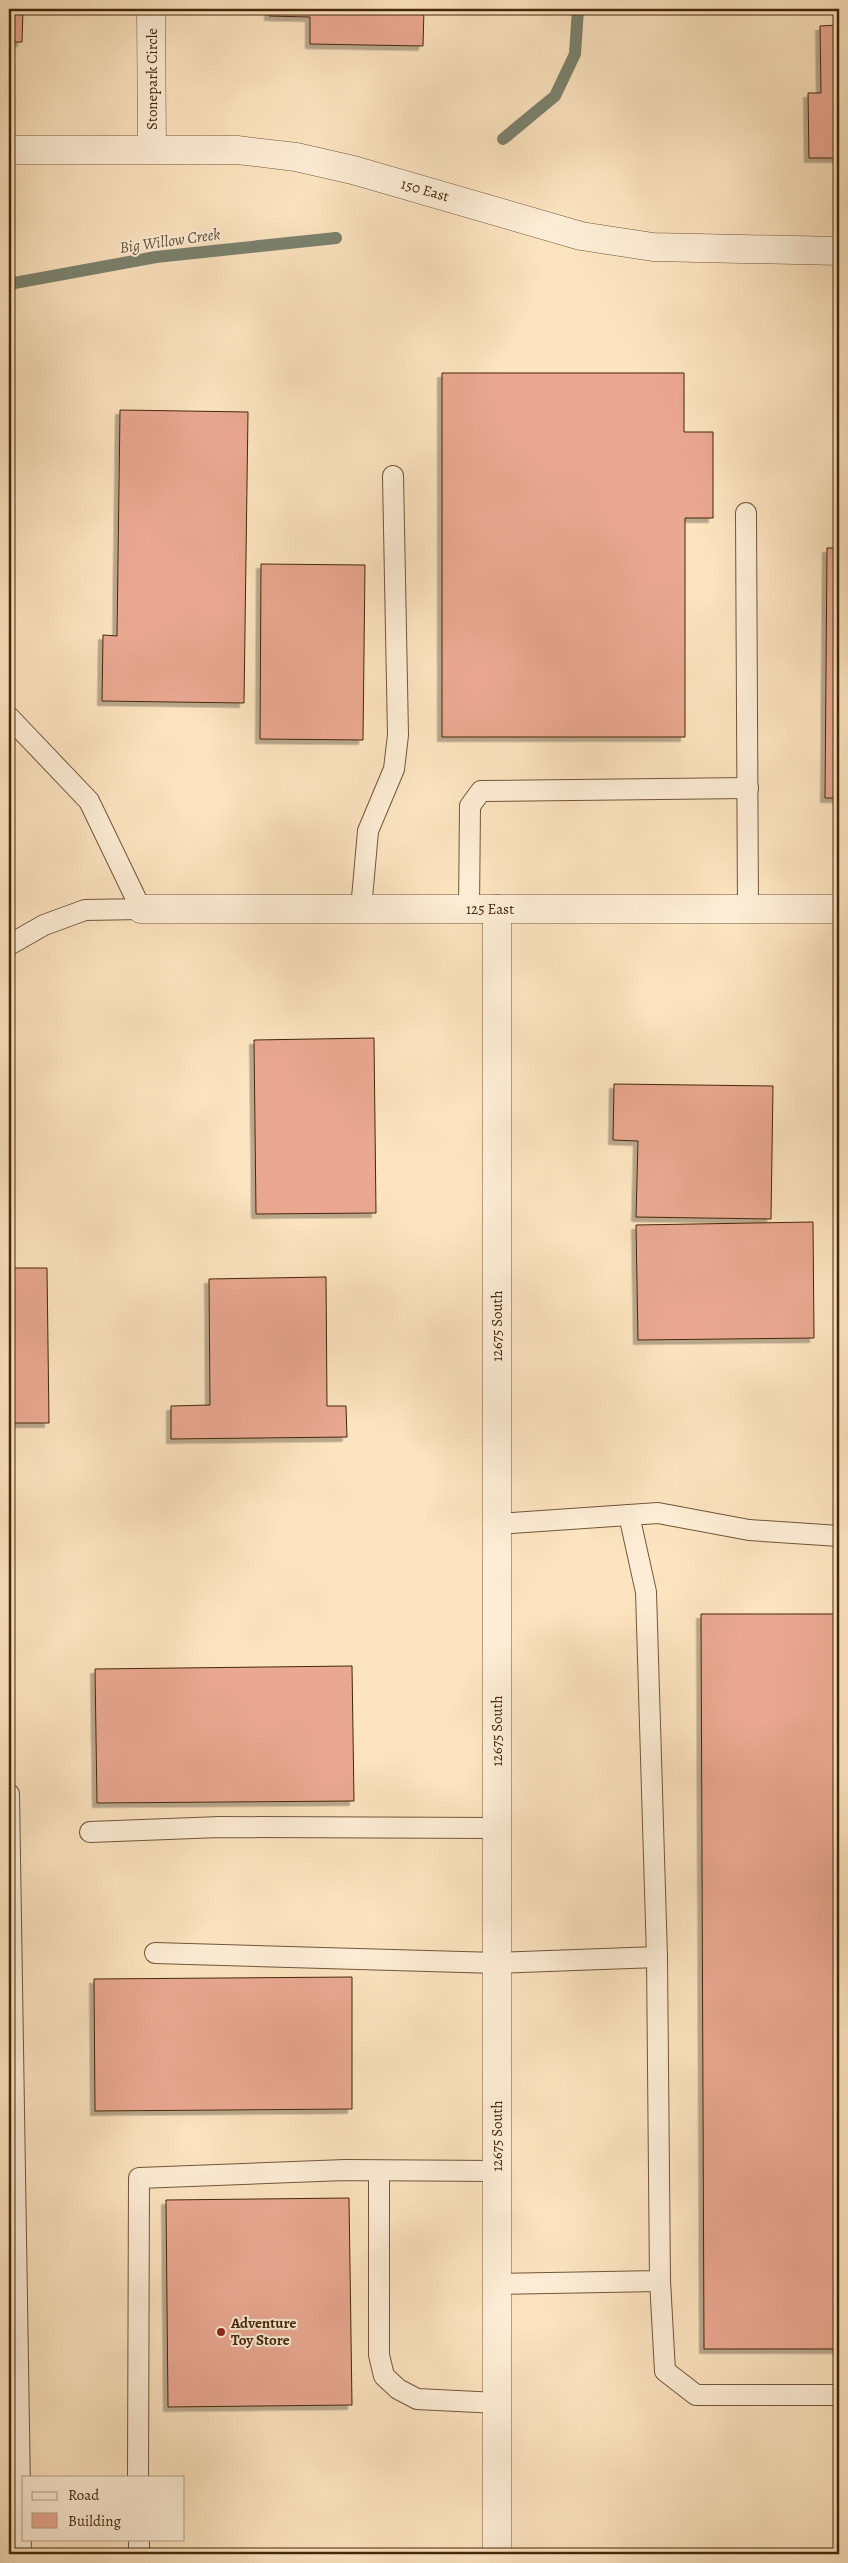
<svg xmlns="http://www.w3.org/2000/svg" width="848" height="2563" font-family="Alegreya,serif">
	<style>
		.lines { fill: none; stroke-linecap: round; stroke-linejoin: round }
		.stream { stroke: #7b826f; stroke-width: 12 }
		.building { fill: #eaa892; stroke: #44270a; filter: url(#shadow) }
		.service-casing { stroke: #725638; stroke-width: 22 }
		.minor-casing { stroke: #725638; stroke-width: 29 }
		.service { stroke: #fdedd6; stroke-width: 20 }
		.minor { stroke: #fdedd6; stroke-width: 28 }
		.poi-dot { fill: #8f2418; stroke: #fdedd6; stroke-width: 2 }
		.labels { text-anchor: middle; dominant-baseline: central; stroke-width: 4; stroke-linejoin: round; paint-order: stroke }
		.street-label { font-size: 15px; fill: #44270a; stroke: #fdedd6 }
		.poi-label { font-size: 15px; font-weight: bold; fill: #44270a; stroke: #fdedd6; text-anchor: start }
		.water-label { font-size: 16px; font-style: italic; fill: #5b4d34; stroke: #fdedd6 }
	</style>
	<defs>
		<filter id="shadow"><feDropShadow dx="-4.5" dy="4.5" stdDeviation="0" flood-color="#0004"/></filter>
	</defs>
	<rect width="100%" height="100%" fill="#fce4c0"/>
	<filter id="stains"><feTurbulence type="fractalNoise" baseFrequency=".004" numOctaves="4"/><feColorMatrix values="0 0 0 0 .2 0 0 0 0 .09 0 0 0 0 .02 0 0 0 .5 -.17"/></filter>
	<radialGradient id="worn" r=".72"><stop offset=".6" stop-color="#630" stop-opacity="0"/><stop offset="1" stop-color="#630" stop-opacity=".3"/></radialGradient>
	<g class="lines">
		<g class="stream">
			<path d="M 503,139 L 555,96 L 575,54 L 578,9"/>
			<path d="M 9,284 L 156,257 L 336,238"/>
		</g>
	</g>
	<g class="building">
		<path d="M 9,9 L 23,9 L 22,42 L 9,42 Z"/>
		<path d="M 269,9 L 424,9 L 423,46 L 310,44 L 310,17 L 269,16 Z"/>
		<path d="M 839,25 L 839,158 L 809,158 L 808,93 L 821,93 L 820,26 Z"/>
		<path d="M 442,373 L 684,373 L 684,432 L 713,432 L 713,518 L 685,518 L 685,737 L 442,737 Z"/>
		<path d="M 120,410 L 248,412 L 244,703 L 102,701 L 103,635 L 117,636 Z"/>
		<path d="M 827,548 L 839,548 L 839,798 L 825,798 Z"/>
		<path d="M 261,564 L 365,565 L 363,740 L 260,739 Z"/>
		<path d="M 374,1038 L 376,1213 L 256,1214 L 254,1040 Z"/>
		<path d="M 614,1084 L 773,1086 L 771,1219 L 636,1217 L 638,1141 L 613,1140 Z"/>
		<path d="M 813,1222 L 814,1338 L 638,1340 L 636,1225 Z"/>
		<path d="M 9,1268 L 47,1268 L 49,1423 L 9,1423 Z"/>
		<path d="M 326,1277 L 327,1406 L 346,1406 L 347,1437 L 171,1439 L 171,1406 L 210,1405 L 209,1279 Z"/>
		<path d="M 701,1614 L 839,1614 L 839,2349 L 704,2349 Z"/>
		<path d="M 352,1666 L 354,1801 L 97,1803 L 95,1669 Z"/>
		<path d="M 352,1977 L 352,2109 L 95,2111 L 94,1979 Z"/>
		<path d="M 349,2198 L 352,2405 L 168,2407 L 166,2200 Z"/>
	</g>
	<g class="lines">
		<defs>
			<g id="service">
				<path d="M 746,513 L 748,909"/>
				<path d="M 9,717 L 89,801 L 141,909 L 85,910 L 44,925 L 9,945"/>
				<path d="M 361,909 L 368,831 L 394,769 L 398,735 L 393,476"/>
				<path d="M 469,909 L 470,806 L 481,791 L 748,788"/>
				<path d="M 497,1524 L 658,1513 L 749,1530 L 839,1536"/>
				<path d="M 9,1794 L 21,2554"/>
				<path d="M 90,1832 L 220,1827 L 497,1828"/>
				<path d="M 155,1953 L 497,1963 L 657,1957 L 646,1592 L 629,1515"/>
				<path d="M 379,2171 L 379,2355 L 384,2376 L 398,2389 L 417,2399 L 497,2403"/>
				<path d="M 660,2281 L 665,2371 L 696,2395 L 839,2395"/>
				<path d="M 497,2284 L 660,2281 L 657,1957"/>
				<path d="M 138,2477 L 139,2178 L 345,2170 L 497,2171"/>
				<path d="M 139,2539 L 139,2554"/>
			</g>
			<g id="minor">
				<path d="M 151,9 L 152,149"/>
				<path d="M 9,150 L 237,150 L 296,157 L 353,170 L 581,236 L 653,247 L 839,251"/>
				<path d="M 141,909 L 839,909"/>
				<path d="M 497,909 L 497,2554"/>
			</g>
		</defs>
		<use href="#service" class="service-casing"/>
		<use href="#minor" class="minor-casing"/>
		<use href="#service" class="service"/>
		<use href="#minor" class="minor"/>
	</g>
	<circle class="poi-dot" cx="221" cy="2332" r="5"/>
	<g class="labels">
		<g class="street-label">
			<text transform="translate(152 79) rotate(-90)">Stonepark Circle</text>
			<text transform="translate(425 190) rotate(16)">150 East</text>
			<text x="490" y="909">125 East</text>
			<text transform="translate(497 1326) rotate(-90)">12675 South</text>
			<text transform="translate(497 1731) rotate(-90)">12675 South</text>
			<text transform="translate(497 2136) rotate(-90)">12675 South</text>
		</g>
		<g class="poi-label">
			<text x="231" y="2323">Adventure<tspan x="231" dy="17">Toy Store</tspan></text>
		</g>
		<g class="water-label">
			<text transform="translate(170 241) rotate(-8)">Big Willow Creek</text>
		</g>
	</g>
	<rect width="848" height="2563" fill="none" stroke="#fce4c0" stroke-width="30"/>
	<rect x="10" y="10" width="828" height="2543" fill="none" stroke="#44270a" stroke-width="2.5"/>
	<rect x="15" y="15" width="818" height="2533" fill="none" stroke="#44270a"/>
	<rect x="22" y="2476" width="162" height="65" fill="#fdedd6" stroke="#b39e84"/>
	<rect x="32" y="2492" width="25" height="8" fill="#fdedd6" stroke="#b39e84"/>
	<text x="68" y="2500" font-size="15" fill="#44270a">Road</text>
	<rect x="32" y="2513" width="25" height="15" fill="#eaa892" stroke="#b39e84"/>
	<text x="68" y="2526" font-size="15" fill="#44270a">Building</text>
	<rect width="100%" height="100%" filter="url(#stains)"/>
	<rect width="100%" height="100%" fill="url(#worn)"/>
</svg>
